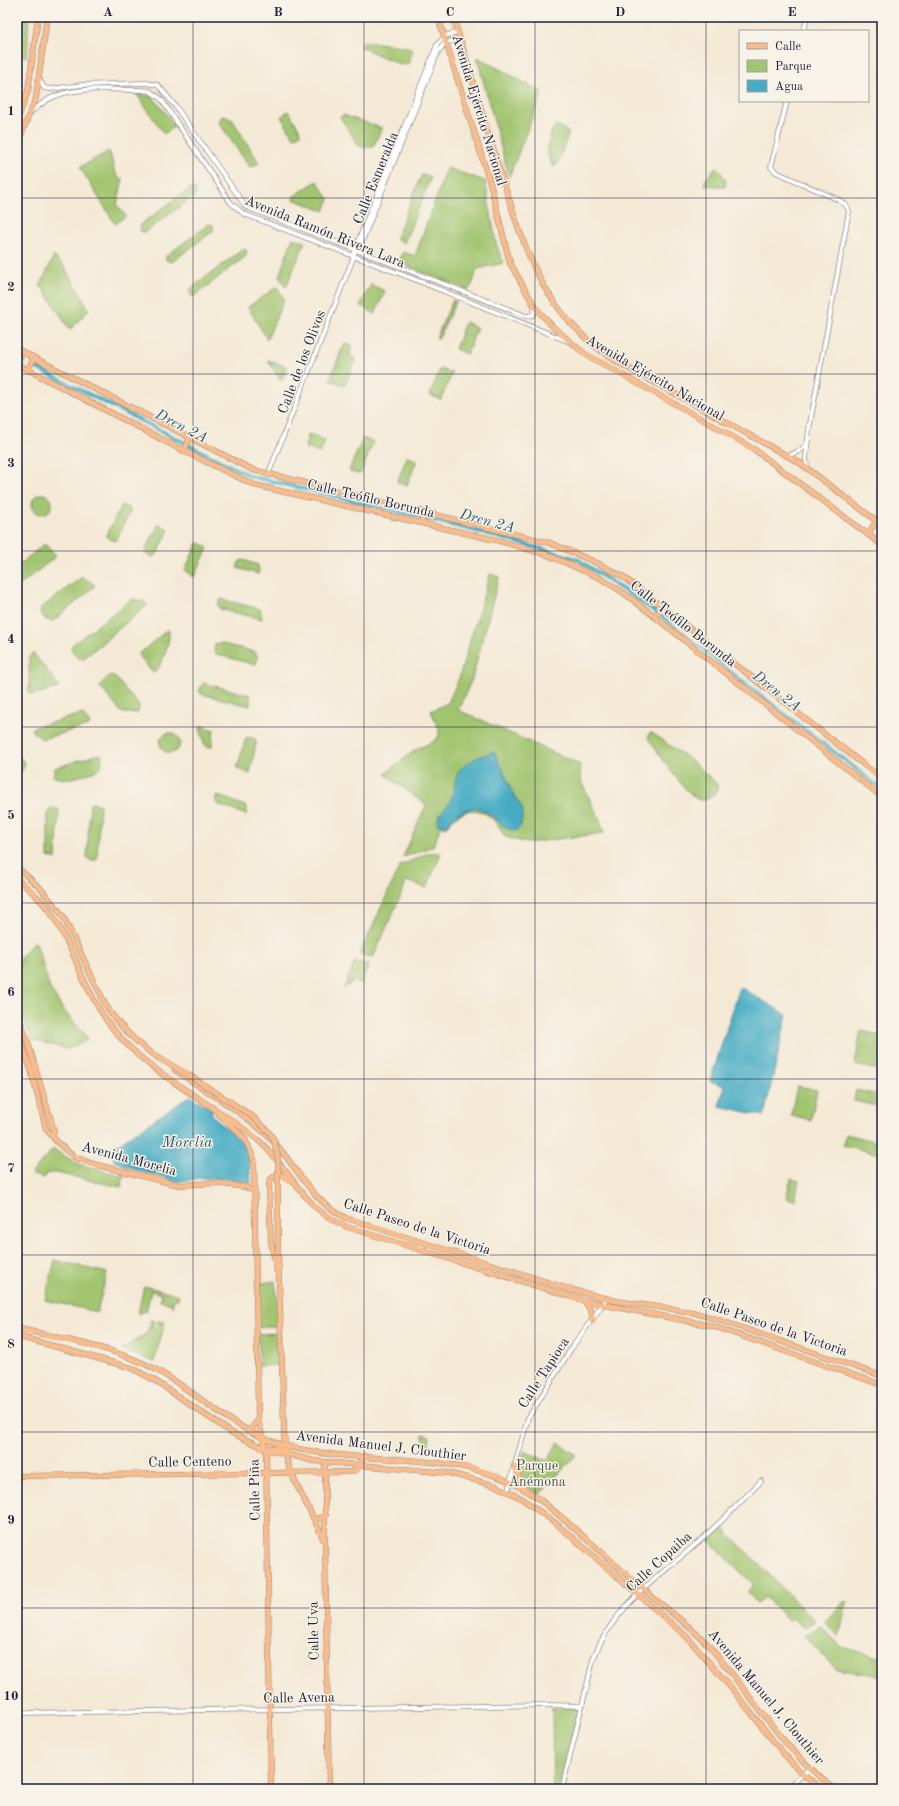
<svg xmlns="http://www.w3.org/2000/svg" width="899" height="1806" font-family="'Old Standard TT',serif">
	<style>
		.green { fill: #a2c56f; stroke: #627455 }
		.water { fill: #45acc4; stroke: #346780 }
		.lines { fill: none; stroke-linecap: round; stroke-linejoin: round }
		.canal { stroke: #45acc4; stroke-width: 4 }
		.minor-casing { stroke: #8b8688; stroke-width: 5.5 }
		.major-casing { stroke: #8b8688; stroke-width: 6 }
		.minor { stroke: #fff; stroke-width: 4 }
		.major { stroke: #fabc8b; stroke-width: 5 }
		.major-bridge-casing { stroke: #8b8688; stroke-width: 6; stroke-linecap: butt }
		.major-bridge { stroke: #fabc8b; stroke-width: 5 }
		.grid { fill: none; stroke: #22223b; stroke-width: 1; stroke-opacity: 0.55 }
		.labels { text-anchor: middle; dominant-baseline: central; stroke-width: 3; stroke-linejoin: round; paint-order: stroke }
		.street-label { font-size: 14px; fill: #22223b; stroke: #f7f3e8 }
		.park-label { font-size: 14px; fill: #48534b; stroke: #f7f3e8 }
		.water-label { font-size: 15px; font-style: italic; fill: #305972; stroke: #f7f3e8 }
		.neatline { fill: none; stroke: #22223b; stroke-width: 1.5 }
		.grid-label { font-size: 13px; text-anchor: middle; font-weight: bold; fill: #22223b }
	</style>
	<rect width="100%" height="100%" fill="#f7f3e8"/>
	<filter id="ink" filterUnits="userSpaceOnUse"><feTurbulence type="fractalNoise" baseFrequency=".025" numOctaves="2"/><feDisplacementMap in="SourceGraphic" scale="8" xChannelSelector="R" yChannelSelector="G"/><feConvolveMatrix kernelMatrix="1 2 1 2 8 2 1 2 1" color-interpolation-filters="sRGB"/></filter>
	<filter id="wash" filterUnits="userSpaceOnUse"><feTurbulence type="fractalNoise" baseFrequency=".012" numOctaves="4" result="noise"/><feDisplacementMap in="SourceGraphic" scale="16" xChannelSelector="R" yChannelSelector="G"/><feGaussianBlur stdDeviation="0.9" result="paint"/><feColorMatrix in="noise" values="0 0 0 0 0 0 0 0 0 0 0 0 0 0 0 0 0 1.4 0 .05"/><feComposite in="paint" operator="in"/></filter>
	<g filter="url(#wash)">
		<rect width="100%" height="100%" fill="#f4e9d5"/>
		<g class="green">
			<path d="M 17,17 L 29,18 C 27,32 29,43 27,57 L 17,55 Z"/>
			<path d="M 364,41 L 408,47 L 413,51 L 408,64 L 401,65 L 361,47 Z"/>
			<path d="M 477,57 L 542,92 L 509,177 Z"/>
			<path d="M 136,93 L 153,97 L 175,126 L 164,134 Z"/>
			<path d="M 286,112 L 289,112 L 301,132 L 301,134 L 294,138 L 281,117 Z"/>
			<path d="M 343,115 L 382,128 L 374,145 L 366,148 L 359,146 L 340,117 Z"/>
			<path d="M 223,116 L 232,119 L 259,163 L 251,167 L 249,166 L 219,123 L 221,117 Z"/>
			<path d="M 557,125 L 569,133 L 557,164 L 554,167 C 543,154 548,141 554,127 Z"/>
			<path d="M 109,151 C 114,161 111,171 120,179 L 123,178 L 117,205 L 126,216 L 115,224 L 80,167 Z"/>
			<path d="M 716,166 L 726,180 L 725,187 L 705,185 L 705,181 Z"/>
			<path d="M 447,168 L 485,181 L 496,243 L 503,263 L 477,269 L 472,285 L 468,290 L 399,263 L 403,252 L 415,256 Z"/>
			<path d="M 423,175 L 430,177 L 430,180 L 404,243 L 396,238 L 421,176 Z"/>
			<path d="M 317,181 L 329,199 L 324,211 L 293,199 L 294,196 Z"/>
			<path d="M 192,187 L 196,190 L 196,195 L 145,232 L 140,231 L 141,224 Z"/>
			<path d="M 209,224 L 213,225 L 213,231 L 172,262 L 166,260 L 166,256 Z"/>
			<path d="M 293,238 L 305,242 L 286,287 L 279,276 Z"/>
			<path d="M 243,249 L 247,251 L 246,256 L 193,297 L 191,295 L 189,290 Z"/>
			<path d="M 54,256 L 63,265 L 89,309 L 70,330 L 43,288 L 40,286 Z"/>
			<path d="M 371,285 L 385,291 L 375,314 L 360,305 Z"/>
			<path d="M 277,287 L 284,299 L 267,339 L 248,307 Z"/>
			<path d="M 453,300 L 456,301 L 438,340 L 436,338 Z"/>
			<path d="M 465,322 L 477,328 L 467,354 L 455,349 Z"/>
			<path d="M 344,344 L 352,345 L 350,356 L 356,360 L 345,385 L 330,380 Z"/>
			<path d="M 268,360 L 287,367 L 282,380 L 280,380 Z"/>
			<path d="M 440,369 L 452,373 L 441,400 L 430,395 Z"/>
			<path d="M 308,434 L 325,440 L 320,453 L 305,448 Z"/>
			<path d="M 363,438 L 373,442 L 361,473 L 359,474 L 350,472 L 350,468 Z"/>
			<path d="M 407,457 L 417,460 L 407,485 L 397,482 Z"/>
			<circle cx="42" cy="504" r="10"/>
			<path d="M 122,505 L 130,509 L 130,512 L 116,540 L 114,541 L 106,536 Z"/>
			<path d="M 159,524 L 168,529 L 168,532 L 157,554 L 153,557 L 146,554 L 145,551 Z"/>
			<path d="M 200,543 L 208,548 L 194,577 L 185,570 L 197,544 Z"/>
			<path d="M 43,545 L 46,545 L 55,555 L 55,557 L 19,586 L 17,584 L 17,567 Z"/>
			<path d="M 243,560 L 258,565 L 259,572 L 258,574 L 237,568 L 239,562 Z"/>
			<path d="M 490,574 L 499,577 L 472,679 L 458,710 L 579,764 L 582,784 L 600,820 L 604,833 L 527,843 L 505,837 C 490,807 467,800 445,828 L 441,826 L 433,846 L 403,857 L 426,805 L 385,774 L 415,750 L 436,740 L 439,736 L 439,729 L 431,711 L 448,703 L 459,678 Z"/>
			<path d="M 82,577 L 94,584 L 94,587 L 53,621 L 46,620 L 40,613 L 41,608 Z"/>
			<path d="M 132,599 L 145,602 L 147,605 L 83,659 L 78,658 L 71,649 L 72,645 Z"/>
			<path d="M 221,599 L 260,609 L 262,619 L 220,609 L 218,605 Z"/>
			<path d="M 168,629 C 173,637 160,671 153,673 L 138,655 Z"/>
			<path d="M 219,643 L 255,652 L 258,658 L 256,664 L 252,664 L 216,654 L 214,652 L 215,644 Z"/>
			<path d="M 33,653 L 58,684 L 58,688 L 31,695 L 29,692 L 29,657 Z"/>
			<path d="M 111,675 L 114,676 L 139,706 L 138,713 L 123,713 L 120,711 L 100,687 L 101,684 Z"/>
			<path d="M 203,683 L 250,695 L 250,706 L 201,694 L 199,690 Z"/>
			<path d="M 82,714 L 90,723 L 88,726 L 42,739 L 31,730 L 32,728 Z"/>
			<path d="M 202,726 L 214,730 L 212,746 L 209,748 L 204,744 L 200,728 Z"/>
			<circle cx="170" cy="743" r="10"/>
			<path d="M 652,733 L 693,762 L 717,784 C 718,790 716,793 711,797 C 708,800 702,801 697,799 C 682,789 659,754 648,738 L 649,734 Z"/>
			<path d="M 248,737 L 255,739 L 256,743 L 250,774 L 237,768 L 246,738 Z"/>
			<path d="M 99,754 L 102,755 L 101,768 C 90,774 65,783 53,776 L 55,768 Z"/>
			<path d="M 18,757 L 22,759 L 25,765 L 22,771 L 17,773 Z"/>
			<path d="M 216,795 L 245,806 L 247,809 L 246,815 L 219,805 L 216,803 Z"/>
			<path d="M 94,803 L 100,805 L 97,859 L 92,861 L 87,858 L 90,804 Z"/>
			<path d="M 51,808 L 58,809 L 59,811 L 56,859 L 48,857 L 48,812 Z"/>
			<path d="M 428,853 L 441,853 L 427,888 L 407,881 L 373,958 L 360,954 L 400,866 Z"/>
			<path d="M 34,942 L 36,943 L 50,989 L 64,1011 L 87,1037 L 87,1040 L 68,1049 L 32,1040 L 17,1003 L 17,970 L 20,958 Z"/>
			<path d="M 355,962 L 369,964 L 361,984 L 354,981 L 344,988 Z"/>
			<path d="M 861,1030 L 882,1037 L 882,1071 L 855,1065 Z"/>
			<path d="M 797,1086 L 817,1090 L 811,1120 L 791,1115 Z"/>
			<path d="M 856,1090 L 882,1096 L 882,1107 L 854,1101 Z"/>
			<path d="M 846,1134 L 882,1143 L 879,1154 L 843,1145 Z"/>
			<path d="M 53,1149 L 78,1164 L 124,1176 L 121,1187 L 56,1173 L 48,1173 L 44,1178 L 31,1174 Z"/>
			<path d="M 791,1179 L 799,1181 L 795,1200 L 786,1198 Z"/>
			<path d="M 55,1260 L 107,1273 L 97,1312 L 45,1300 Z"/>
			<path d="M 275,1281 L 278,1304 L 279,1327 L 258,1327 L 258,1284 Z"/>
			<path d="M 144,1286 L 179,1295 L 178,1299 L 174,1299 L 172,1307 L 172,1304 L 160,1301 L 162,1294 L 151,1291 L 146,1311 L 142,1310 L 141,1314 L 138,1313 Z"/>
			<path d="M 151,1320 L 154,1320 L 152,1329 L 156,1326 L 158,1321 L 165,1322 L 154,1362 L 121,1350 L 147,1333 Z"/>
			<path d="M 279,1333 L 280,1365 L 259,1366 L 258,1334 Z"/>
			<path d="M 423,1434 L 430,1436 L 428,1452 L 424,1451 Z"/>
			<path d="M 558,1442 L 576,1455 L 539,1495 L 527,1487 L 519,1471 L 524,1451 L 547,1461 Z"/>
			<path d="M 723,1528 L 815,1621 L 804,1628 L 792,1618 L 789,1621 L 765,1597 L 758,1604 L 747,1592 L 754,1585 L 709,1541 Z"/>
			<path d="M 844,1602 L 847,1602 L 839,1636 L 824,1622 Z"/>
			<path d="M 820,1626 L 842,1647 L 882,1658 L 882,1676 L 836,1669 L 804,1636 Z"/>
			<path d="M 552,1707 L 578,1708 L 558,1789 L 553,1789 Z"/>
		</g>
		<g class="water">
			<path d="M 493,752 L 495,753 L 499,764 L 502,767 L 513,794 L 521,806 L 523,811 L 521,825 L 516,831 C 501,830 492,810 474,807 L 457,814 L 445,826 L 437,824 C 437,814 445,810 449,803 C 456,792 453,785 457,775 C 461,764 482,754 493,752 Z"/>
			<path d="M 740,987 L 787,1015 L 764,1116 L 719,1106 L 725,1086 L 710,1081 Z"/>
			<path d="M 190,1096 L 212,1109 L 212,1115 L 245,1145 L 249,1158 L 251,1184 L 225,1179 L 201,1178 L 176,1182 L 164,1177 L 138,1171 L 114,1161 L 112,1148 Z"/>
		</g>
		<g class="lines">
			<g class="canal">
				<path d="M 17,356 L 24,361"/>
				<path d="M 37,368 L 250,476 L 477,531 L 577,559 L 659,614 L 744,683 L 882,789"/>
			</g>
		</g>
	</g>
	<g filter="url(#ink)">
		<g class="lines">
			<defs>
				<g id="minor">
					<path d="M 804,31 L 807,17"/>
					<path d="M 39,78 L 44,88 L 50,89 L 82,85 L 146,83 L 158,85 L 176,107 L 246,207 L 526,316 L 533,315 L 535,307"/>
					<path d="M 787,101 L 771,167 L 776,172 L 839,200 L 846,205 L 849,211 L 809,429 L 806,458 L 807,468"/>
					<path d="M 30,113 C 37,107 44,101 53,97 C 77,86 116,90 142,90 L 150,91 L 161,99 L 231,203 L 244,214 L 411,278 L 570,342"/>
					<path d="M 358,251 L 438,52 L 444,44 L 459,38"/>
					<path d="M 788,456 L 801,450 L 807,444"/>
					<path d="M 268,475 L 354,256 L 355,249 L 437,45 L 445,36 L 458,32"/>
					<path d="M 508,1490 L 528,1418 L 571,1349 L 607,1298"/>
					<path d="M 17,1713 L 549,1705 L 582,1706"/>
					<path d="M 562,1789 L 593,1660 C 610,1610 657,1578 695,1545 C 718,1525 740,1503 761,1481"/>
					<path d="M 787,1789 L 809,1769"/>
				</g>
				<g id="major">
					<path d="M 438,17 L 490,183 L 510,263 L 535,307 L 552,326 L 585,354 L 716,427 L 755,450 L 882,545"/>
					<path d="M 453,17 C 470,69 484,122 501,174 C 526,252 541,310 612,359 L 800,463 L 882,525"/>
					<path d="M 17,121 L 28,91 L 38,17"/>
					<path d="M 17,145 L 36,98 L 47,17"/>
					<path d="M 17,349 L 253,470 L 550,543 L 595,562 L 622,576 L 639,589 L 882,779"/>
					<path d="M 17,364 L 184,451 L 254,485 L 500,541 L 548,555 L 600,578 L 624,593 L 654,616 L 882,797"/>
					<path d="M 28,370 L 34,358"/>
					<path d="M 184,451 L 190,438"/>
					<path d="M 421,523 L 424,512"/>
					<path d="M 868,535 L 876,521"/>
					<path d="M 654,616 L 663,608"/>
					<path d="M 17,867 L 41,889 L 63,916 L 105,1004 C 119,1027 137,1044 159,1058"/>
					<path d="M 17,879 C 30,890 43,901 53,916 C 75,950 85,992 110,1025 C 140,1066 190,1091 231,1120 C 244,1129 258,1138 268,1150 C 297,1181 305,1209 347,1227 L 585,1301 L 713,1326 L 882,1385"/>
					<path d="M 17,1013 L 28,1042 L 54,1131 L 53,1136"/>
					<path d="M 17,1028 L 31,1070 L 46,1129 L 57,1142 L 74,1157 L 93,1164 L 179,1185 L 215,1183 L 245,1187 L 254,1191"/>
					<path d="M 175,1070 C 206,1091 240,1110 267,1135 C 297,1163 307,1199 346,1218 L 572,1290 L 616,1301 L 692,1312 L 716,1319 L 882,1376"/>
					<path d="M 215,1110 L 245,1139 L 254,1159 L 258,1420 L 266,1449 L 271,1789"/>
					<path d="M 278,1252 L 285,1454 C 293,1485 312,1511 324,1541"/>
					<path d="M 277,1272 L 271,1242 L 269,1185 L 271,1179 L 277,1175 L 282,1175 L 290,1181"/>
					<path d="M 585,1302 L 592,1313 L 592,1321"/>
					<path d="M 17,1328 C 61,1339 113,1347 153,1368 C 198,1392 232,1430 283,1445 C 366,1469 465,1444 539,1499 C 575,1527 608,1559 643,1589 C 664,1608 690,1625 709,1646 C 751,1694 783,1751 835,1789"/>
					<path d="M 17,1336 L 132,1368 L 154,1380 L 232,1433 L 266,1449 L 314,1461 L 449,1473 L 496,1486 L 521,1498 L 558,1525 L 686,1636 L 732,1689 L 783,1753 L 802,1774 L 822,1789"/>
					<path d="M 247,1431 L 252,1428 L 258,1420"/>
					<path d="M 269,1448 L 287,1449"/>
					<path d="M 325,1462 L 325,1544 L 329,1789"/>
					<path d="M 514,1466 L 525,1490"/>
					<path d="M 17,1476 L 351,1472 L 357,1469 L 364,1456"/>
					<path d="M 315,1520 L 326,1515"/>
				</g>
			</defs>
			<use href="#minor" class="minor-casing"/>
			<use href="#major" class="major-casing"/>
			<use href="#minor" class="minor"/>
			<use href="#major" class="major"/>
			<defs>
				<path id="major-bridge" d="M 155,1056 L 187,1074 L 252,1116 L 269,1132 L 274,1140 L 278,1158 L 278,1252"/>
			</defs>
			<use href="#major-bridge" class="major-bridge-casing"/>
			<use href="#major-bridge" class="major-bridge"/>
		</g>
	</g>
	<path class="grid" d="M 193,17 L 193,1789M 364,17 L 364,1789M 535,17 L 535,1789M 706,17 L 706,1789M 17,198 L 882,198M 17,374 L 882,374M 17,551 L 882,551M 17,727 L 882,727M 17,903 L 882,903M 17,1079 L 882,1079M 17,1255 L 882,1255M 17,1432 L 882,1432M 17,1608 L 882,1608"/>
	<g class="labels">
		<g class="street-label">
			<text transform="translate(479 110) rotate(73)">Avenida Ejército Nacional</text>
			<text transform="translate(376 178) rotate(-68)">Calle Esmeralda</text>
			<text transform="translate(325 232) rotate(22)">Avenida Ramón Rivera Lara</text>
			<text transform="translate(302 362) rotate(-69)">Calle de los Olivos</text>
			<text transform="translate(655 378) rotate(30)">Avenida Ejército Nacional</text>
			<text transform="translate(371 499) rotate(13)">Calle Teófilo Borunda</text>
			<text transform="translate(683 624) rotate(38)">Calle Teófilo Borunda</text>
			<text transform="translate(129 1159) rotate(15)">Avenida Morelia</text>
			<text transform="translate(417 1227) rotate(18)">Calle Paseo de la Victoria</text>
			<text transform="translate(774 1327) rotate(19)">Calle Paseo de la Victoria</text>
			<text transform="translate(544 1373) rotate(-57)">Calle Tapioca</text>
			<text transform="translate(381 1446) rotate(7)">Avenida Manuel J. Clouthier</text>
			<text transform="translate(190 1462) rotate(-1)">Calle Centeno</text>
			<text transform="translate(255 1490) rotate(-91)">Calle Piña</text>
			<text transform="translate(659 1562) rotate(-42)">Calle Copaiba</text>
			<text transform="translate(314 1631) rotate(-91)">Calle Uva</text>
			<text transform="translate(766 1697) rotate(50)">Avenida Manuel J. Clouthier</text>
			<text transform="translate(299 1698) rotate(-1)">Calle Avena</text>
		</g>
		<g class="park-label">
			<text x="537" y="1466">Parque<tspan x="537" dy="16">Anémona</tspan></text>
		</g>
		<g class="water-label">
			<text transform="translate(181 427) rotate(27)">Dren 2A</text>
			<text transform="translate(487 522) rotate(15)">Dren 2A</text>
			<text transform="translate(776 692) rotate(38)">Dren 2A</text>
			<text x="187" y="1143">Morelia</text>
		</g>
	</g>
	<rect width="899" height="1806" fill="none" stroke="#f7f3e8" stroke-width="44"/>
	<rect x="739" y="30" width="130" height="72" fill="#f7f3e8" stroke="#a29fa3"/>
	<rect x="747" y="43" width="20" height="6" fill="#fabc8b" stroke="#a29fa3"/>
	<text x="775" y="50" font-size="12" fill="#22223b">Calle</text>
	<rect x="747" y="60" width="20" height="12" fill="#a2c56f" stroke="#a29fa3"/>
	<text x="775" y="70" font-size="12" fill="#22223b">Parque</text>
	<rect x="747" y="80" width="20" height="12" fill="#45acc4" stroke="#a29fa3"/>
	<text x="775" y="90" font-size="12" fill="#22223b">Agua</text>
	<rect x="22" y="22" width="855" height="1762" class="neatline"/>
	<g class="grid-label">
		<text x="108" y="16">A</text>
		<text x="278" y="16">B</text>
		<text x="450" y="16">C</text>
		<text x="620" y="16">D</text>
		<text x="792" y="16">E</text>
		<text x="11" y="115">1</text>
		<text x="11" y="291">2</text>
		<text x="11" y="467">3</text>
		<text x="11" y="643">4</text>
		<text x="11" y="819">5</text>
		<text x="11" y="996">6</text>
		<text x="11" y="1172">7</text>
		<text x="11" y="1348">8</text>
		<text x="11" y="1524">9</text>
		<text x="11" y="1700">10</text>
	</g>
</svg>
